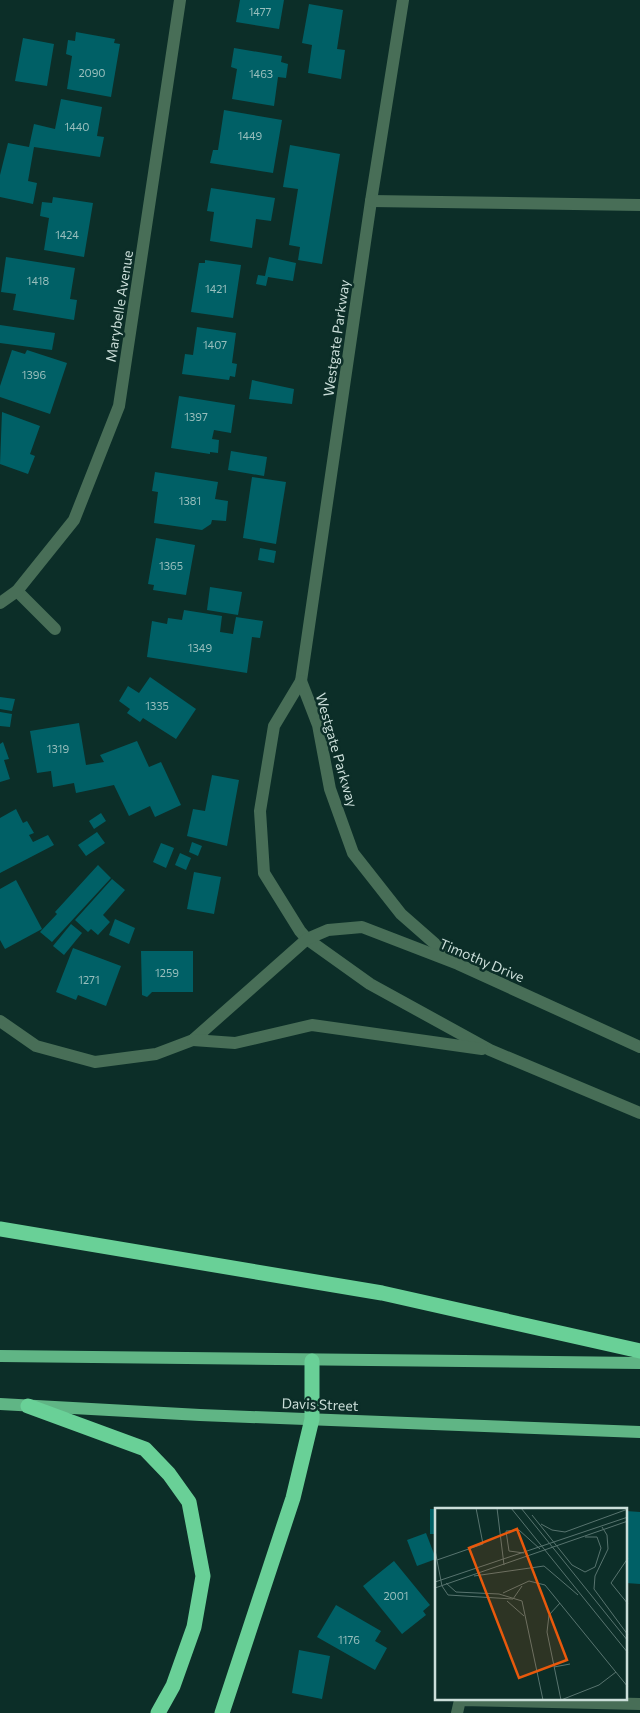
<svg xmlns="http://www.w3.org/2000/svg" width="640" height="1713" font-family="Commissioner,sans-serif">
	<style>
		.building { fill: #006066 }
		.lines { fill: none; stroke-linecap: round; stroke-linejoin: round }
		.minor { stroke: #486e57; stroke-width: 12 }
		.major { stroke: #60b585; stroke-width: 12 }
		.highway { stroke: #69d097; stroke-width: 15 }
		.labels { text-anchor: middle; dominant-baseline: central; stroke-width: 5; stroke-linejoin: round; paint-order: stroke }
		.number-label { font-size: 11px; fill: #98bebc }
		.street-label { font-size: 14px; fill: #cbded9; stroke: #0c2e28 }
		.inset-road { fill: none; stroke: #58746f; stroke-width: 1 }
		.view { fill: #e8590c; fill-opacity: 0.15; stroke: #e8590c; stroke-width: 2.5 }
		.inset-edge { fill: none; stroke: #cbded9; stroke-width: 2.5 }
	</style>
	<rect width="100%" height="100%" fill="#0c2e28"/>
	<g class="building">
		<path d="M 240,0 L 284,0 L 279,29 L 236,22 Z"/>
		<path d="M 309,4 L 343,10 L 337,49 L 345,50 L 341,79 L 308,73 L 312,45 L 302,43 Z"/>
		<path d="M 76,32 L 115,39 L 114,43 L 120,44 L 111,97 L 67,89 L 72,56 L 66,54 L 68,40 L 75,41 Z"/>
		<path d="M 23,38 L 54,44 L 47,86 L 15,81 Z"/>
		<path d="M 234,48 L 282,56 L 281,62 L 288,64 L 286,78 L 278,77 L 274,106 L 232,99 L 237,69 L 231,67 Z"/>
		<path d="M 61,99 L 102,107 L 97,136 L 104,137 L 100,157 L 34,147 L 28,181 L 37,183 L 33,204 L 0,197 L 0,175 L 8,143 L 29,147 L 34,124 L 55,129 Z"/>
		<path d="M 224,110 L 282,120 L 273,173 L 210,163 L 213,150 L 218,150 Z"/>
		<path d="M 290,145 L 340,154 L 322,264 L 298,260 L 300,247 L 289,245 L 298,189 L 283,187 Z"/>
		<path d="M 211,188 L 275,198 L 271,221 L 256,219 L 252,248 L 210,241 L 214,212 L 207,211 Z"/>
		<path d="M 53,197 L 93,203 L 84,257 L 44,250 L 49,218 L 40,216 L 42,202 L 52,203 Z"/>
		<path d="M 6,257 L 75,268 L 70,299 L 77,300 L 74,320 L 13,310 L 16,294 L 1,292 Z"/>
		<path d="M 269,257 L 296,263 L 293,281 L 268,277 L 266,286 L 256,284 L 258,275 L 265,276 Z"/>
		<path d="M 205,260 L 241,265 L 233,318 L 191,312 L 199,263 L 205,263 Z"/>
		<path d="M 0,325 L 55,333 L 52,350 L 0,343 Z"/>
		<path d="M 197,327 L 236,333 L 232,363 L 237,364 L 235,377 L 230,376 L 229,380 L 182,374 L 185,354 L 193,355 Z"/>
		<path d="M 12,350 L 25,354 L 27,350 L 67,363 L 50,414 L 0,397 L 0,386 Z"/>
		<path d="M 252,380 L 294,389 L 292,404 L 249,399 Z"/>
		<path d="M 179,396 L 235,405 L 231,433 L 214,430 L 212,439 L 219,440 L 218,453 L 210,452 L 210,454 L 171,448 Z"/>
		<path d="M 2,412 L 40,426 L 30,454 L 35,456 L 28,474 L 0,464 Z"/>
		<path d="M 231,451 L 267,457 L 264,476 L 228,470 Z"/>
		<path d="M 155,472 L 218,482 L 215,499 L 228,501 L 226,521 L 212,520 L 211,524 L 202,530 L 154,523 L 158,492 L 152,491 Z"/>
		<path d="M 252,477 L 286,482 L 276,544 L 243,538 Z"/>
		<path d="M 156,538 L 195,545 L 186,595 L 153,590 L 154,585 L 148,584 Z"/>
		<path d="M 260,548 L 276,551 L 274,563 L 258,560 Z"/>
		<path d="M 210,587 L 242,592 L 238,615 L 207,610 Z"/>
		<path d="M 184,610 L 222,616 L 220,632 L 233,634 L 236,617 L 263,621 L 260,638 L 252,637 L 247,673 L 147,657 L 152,621 L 167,624 L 168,618 L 182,620 Z"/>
		<path d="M 150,677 L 196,709 L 176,739 L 143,718 L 140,722 L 127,713 L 130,709 L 119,701 L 128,686 L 139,693 Z"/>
		<path d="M 0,697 L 15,699 L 12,711 L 0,709 Z"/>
		<path d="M 0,712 L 12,714 L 10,727 L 0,726 Z"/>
		<path d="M 79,723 L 86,765 L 104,762 L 100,755 L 137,741 L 149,767 L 161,762 L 181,805 L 155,817 L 150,806 L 129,816 L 114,785 L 76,793 L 74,783 L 53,787 L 51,771 L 37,773 L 30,731 Z"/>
		<path d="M 3,742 L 9,759 L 4,760 L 10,779 L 0,782 L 0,744 Z"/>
		<path d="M 212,775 L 239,780 L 227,846 L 187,836 L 193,809 L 205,811 Z"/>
		<path d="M 16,809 L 23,823 L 27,821 L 34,833 L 29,835 L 33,842 L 48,835 L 54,845 L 0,873 L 0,818 Z"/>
		<path d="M 101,813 L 106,821 L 94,829 L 89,821 Z"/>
		<path d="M 97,832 L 105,843 L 86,856 L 78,845 Z"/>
		<path d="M 192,842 L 202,846 L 198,856 L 189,852 Z"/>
		<path d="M 161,843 L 174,848 L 166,868 L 153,862 Z"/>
		<path d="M 180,853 L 191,858 L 186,870 L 175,865 Z"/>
		<path d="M 98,865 L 111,878 L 52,942 L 40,932 L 57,914 L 55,912 Z"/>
		<path d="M 194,872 L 221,877 L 214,914 L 187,909 Z"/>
		<path d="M 112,879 L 125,890 L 103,915 L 110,922 L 98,935 L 91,929 L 88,932 L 75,920 Z"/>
		<path d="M 16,880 L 42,929 L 5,949 L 0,940 L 0,889 Z"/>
		<path d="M 115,919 L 135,928 L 129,944 L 109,935 Z"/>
		<path d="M 71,924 L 82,933 L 64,955 L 53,946 Z"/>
		<path d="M 73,948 L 121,966 L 106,1006 L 78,995 L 76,1000 L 56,992 Z"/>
		<path d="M 141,951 L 193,951 L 193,992 L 152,992 L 147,997 L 142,995 Z"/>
		<rect x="430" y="1509" width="6" height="25"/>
		<path d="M 626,1511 L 640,1512 L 640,1584 L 626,1583 Z"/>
		<path d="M 426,1533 L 436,1559 L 417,1566 L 407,1540 Z"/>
		<path d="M 394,1561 L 430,1605 L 423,1611 L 426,1615 L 402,1634 L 363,1586 Z"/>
		<path d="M 336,1605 L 381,1631 L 375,1641 L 387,1648 L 375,1670 L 317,1637 Z"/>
		<path d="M 299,1650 L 330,1656 L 322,1699 L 292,1693 Z"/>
	</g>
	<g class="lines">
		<g class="minor">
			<path d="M 403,0 L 371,201 L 301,681 L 274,726 L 260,811 L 264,873 L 300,931 L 307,939 L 370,984 L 490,1050 L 640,1113"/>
			<path d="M 371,201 L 640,205"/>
			<path d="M 17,591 L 55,629"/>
			<path d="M 0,603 L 17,591 L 74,520 L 119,406 L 180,0"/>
			<path d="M 301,681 L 318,725 L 330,789 L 353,853 L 401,914 L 450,957"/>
			<path d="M 0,1021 L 36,1046 L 95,1062 L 156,1054 L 193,1040 L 307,939 L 328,930 L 362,927 L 458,964 L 640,1047"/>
			<path d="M 193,1040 L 235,1043 L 312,1025 L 482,1049"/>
			<path d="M 457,1713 L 460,1700 L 640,1704"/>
		</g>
		<g class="major">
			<path d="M 0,1356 L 640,1363"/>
			<path d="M 0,1404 L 200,1415 L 640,1432"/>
		</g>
		<g class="highway">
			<path d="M 0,1229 L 382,1293 L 640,1351"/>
			<path d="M 28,1406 L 145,1449 L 169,1474 L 189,1502 L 203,1576 L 194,1627 L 173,1686 L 158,1713"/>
			<path d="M 222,1713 L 293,1498 L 312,1419 L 312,1361"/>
		</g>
	</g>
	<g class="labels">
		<g class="number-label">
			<text x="260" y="11">1477</text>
			<text x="92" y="72">2090</text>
			<text x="261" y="73">1463</text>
			<text x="77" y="126">1440</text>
			<text x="250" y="135">1449</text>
			<text x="67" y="234">1424</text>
			<text x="38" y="280">1418</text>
			<text x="216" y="288">1421</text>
			<text x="215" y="344">1407</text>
			<text x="34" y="374">1396</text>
			<text x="196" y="416">1397</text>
			<text x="190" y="500">1381</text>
			<text x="171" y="565">1365</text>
			<text x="200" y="647">1349</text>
			<text x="157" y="705">1335</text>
			<text x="58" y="748">1319</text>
			<text x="167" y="972">1259</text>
			<text x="89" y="979">1271</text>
			<text x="396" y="1595">2001</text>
			<text x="349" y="1639">1176</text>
		</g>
		<g class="street-label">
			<text transform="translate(119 306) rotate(-81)">Marybelle Avenue</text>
			<text transform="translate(336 338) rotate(-82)">Westgate Parkway</text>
			<text transform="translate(337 750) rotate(74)">Westgate Parkway</text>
			<text transform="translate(482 960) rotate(23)">Timothy Drive</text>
			<text transform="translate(320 1404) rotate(2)">Davis Street</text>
		</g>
	</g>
	<g transform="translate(435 1508)">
		<rect width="192" height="192" fill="#0c2e28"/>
		<path class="inset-road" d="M 62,0 L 69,57M 76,0 L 193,145M 86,0 L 193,133M 97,7 L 137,57 L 150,64 L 160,59 L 166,40 L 162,29 L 150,29M 106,16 L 117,22 L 130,24 L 193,1M 167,19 L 172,27 L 173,41 L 160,68 L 159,81 L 193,127M 0,42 L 7,78 L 13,87 L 78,91 L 87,78M 89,45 L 74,43 L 71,23 L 84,22 L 105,41M 193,50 L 176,75 L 193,96M 2,52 L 48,36 L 41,0M 39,68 L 109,58 L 143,87M 0,74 L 193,9M 11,75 L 21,84 L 64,86 L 87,93 L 108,192M 0,80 L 193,13M 68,85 L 94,73 L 110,77 L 193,179M 72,93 L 89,108M 125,95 L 114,107 L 112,124 L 126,192M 119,159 L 135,156M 126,192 L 164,177 L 181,164"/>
		<path class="view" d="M 82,21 L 132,152 L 84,170 L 34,40 Z"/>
		<rect width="192" height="192" class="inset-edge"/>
	</g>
</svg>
